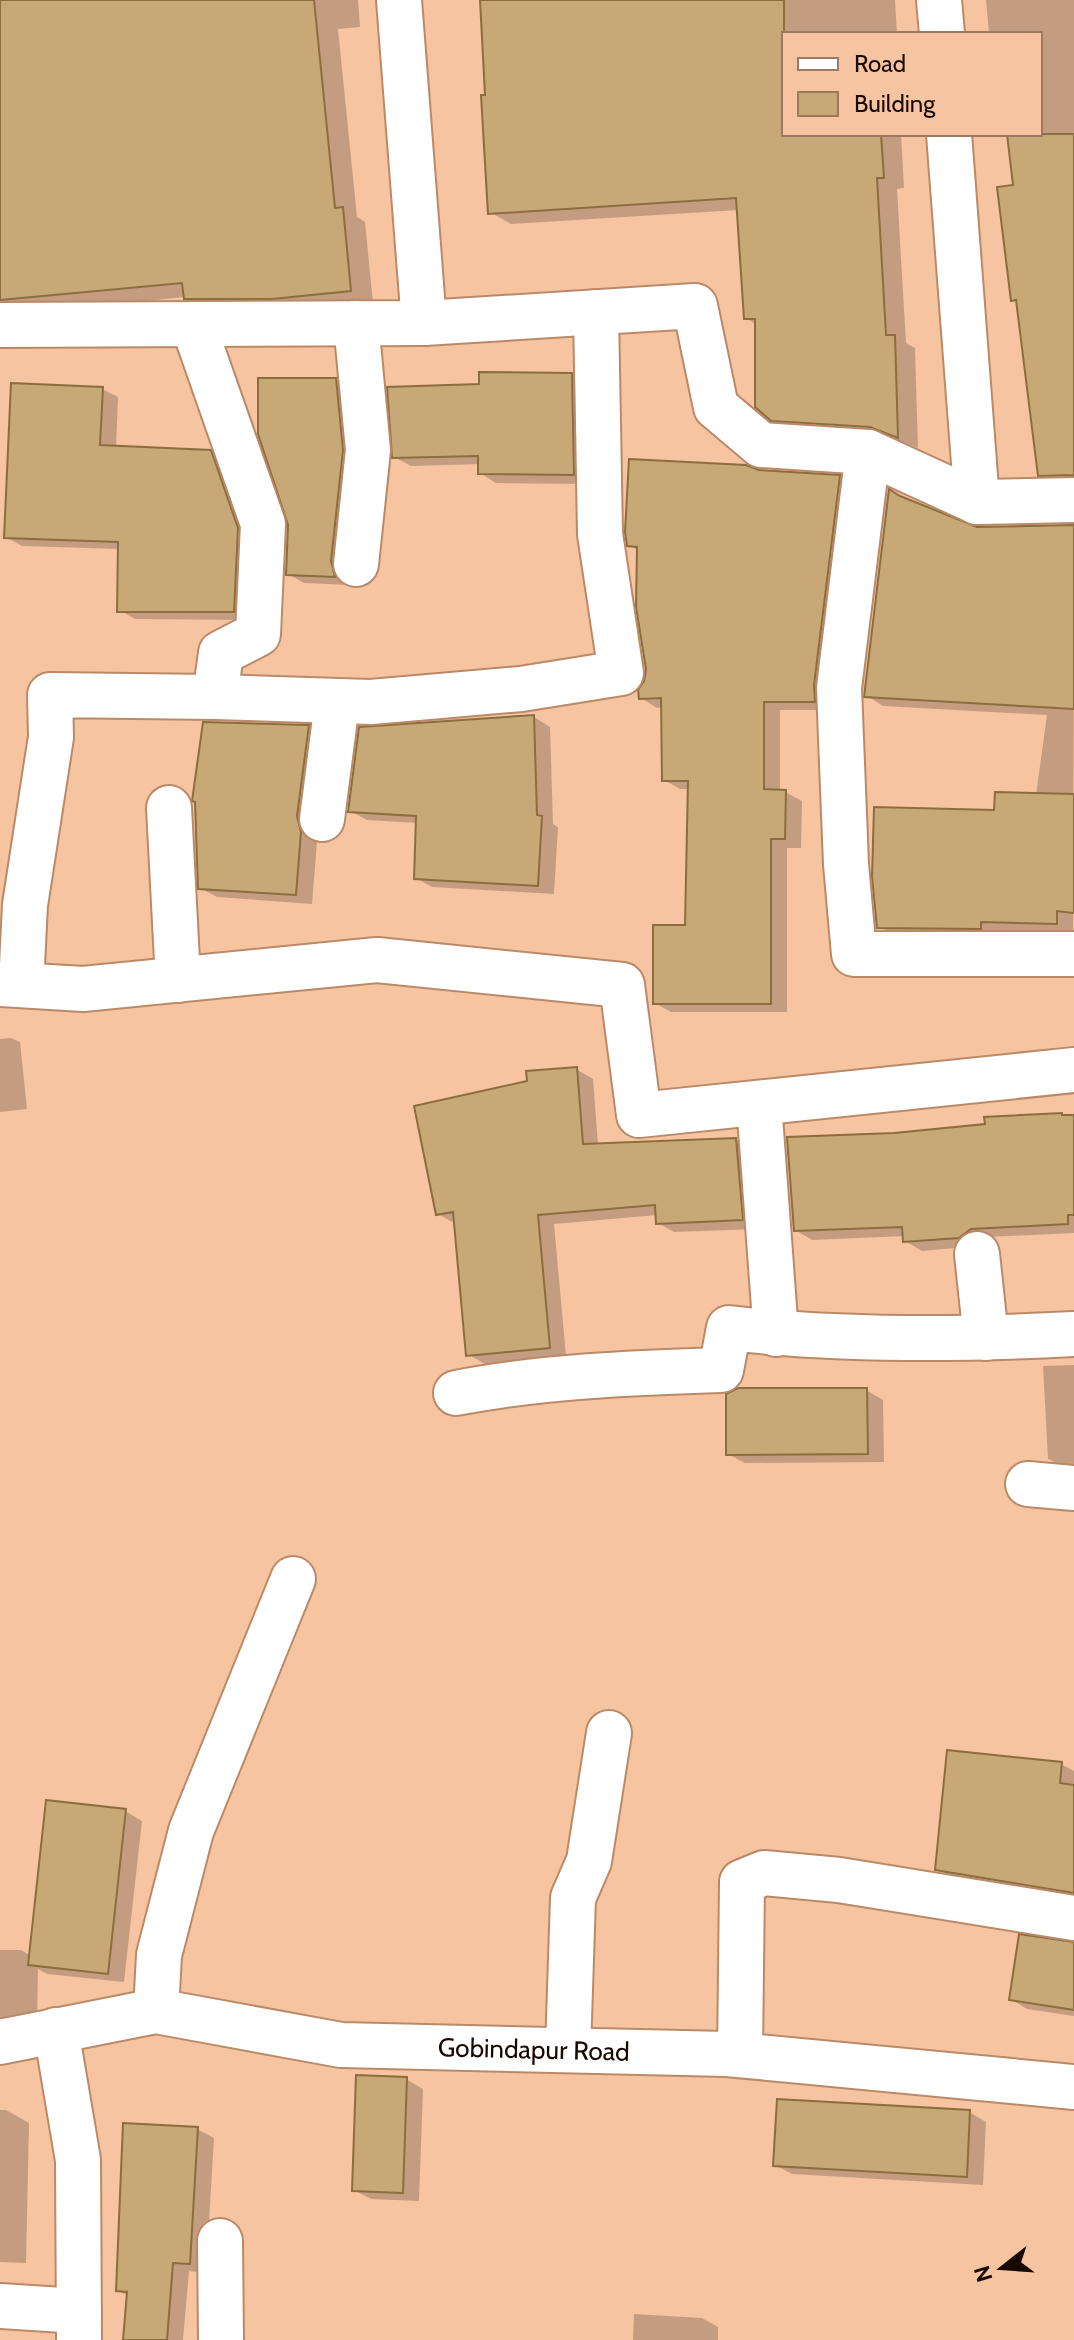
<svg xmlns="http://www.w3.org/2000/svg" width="1074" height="2340" font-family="Cabin,sans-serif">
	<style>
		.shadow { fill: #0003 }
		.building { fill: #c8a877; stroke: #8c6d3e; stroke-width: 2 }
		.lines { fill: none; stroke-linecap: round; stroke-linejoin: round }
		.street-casing { stroke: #ba8a68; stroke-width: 48 }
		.street { stroke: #fff; stroke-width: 44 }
		.labels { text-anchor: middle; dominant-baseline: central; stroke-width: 6; stroke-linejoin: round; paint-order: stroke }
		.street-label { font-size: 26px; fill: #180800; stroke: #f6c4a0 }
	</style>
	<rect width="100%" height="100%" fill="#f6c4a0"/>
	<g class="shadow">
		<path d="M 0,0 L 358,0 L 360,27 L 338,29 L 357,217 L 365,222 L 373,303 L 209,311 L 185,297 L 0,316 Z"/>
		<path d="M 482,0 L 895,0 L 897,34 L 784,34 L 784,134 L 901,134 L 904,188 L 897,189 L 906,343 L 915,348 L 918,448 L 892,438 L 793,431 L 772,419 L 757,325 L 746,318 L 738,210 L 511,224 L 490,212 Z"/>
		<path d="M 986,0 L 1074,0 L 1074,487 L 1062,487 L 1040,474 L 1018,302 L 1013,300 L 1015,186 L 1009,134 L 1040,134 L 1040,34 L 989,34 Z"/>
		<path d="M 572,375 L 588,385 L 590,484 L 496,483 L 480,473 L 480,464 L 411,466 L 394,457 L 481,386 Z"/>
		<path d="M 336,380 L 352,390 L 347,572 L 350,585 L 304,583 L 288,574 Z"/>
		<path d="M 102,389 L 118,397 L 116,448 L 210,452 L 226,461 L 253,538 L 249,620 L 135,619 L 119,610 L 120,549 L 22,546 L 6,537 Z"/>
		<path d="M 759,472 L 839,477 L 856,487 L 830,710 L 780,710 L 780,791 L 785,792 L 802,801 L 801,848 L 787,848 L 787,1012 L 671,1012 L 655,1003 L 687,927 L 689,789 L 680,789 L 664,780 L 663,707 L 657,708 L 641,698 L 648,669 L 639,551 L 629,545 Z"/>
		<path d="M 1074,562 L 1073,932 L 997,930 L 997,937 L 895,936 L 879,926 L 996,812 L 1036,795 L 1047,715 L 883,706 L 867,696 Z"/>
		<path d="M 534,717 L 550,727 L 553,824 L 558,827 L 554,894 L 432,887 L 416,878 L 418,823 L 367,820 L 350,811 Z"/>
		<path d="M 308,727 L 325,736 L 313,826 L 317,842 L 312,904 L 217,897 L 200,888 Z"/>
		<path d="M 11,1038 L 20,1042 L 27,1109 L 0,1112 L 0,1039 Z"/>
		<path d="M 576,1069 L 593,1079 L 598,1145 L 736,1140 L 753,1149 L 758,1229 L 674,1232 L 658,1223 L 657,1215 L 554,1224 L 566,1356 L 485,1364 L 468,1354 L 456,1224 L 438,1214 L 529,1083 Z"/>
		<path d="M 1074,1117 L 1074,1233 L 988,1237 L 976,1246 L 922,1251 L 905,1241 L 905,1236 L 812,1240 L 795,1230 L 894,1135 Z"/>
		<path d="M 1074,1365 L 1074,1471 L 1048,1459 L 1043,1366 Z"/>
		<path d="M 866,1390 L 883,1400 L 884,1462 L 745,1463 L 728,1454 Z"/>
		<path d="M 1061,1764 L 1074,1771 L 1074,1898 L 954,1879 L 937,1869 Z"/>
		<path d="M 125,1811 L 142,1821 L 124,1982 L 47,1974 L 38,1969 L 37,2021 L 0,2025 L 0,1950 L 21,1950 L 31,1956 Z"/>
		<path d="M 1074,1944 L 1074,2016 L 1027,2009 L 1011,1999 Z"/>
		<path d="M 406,2079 L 423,2089 L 419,2201 L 371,2199 L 354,2190 Z"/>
		<path d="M 0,2110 L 6,2110 L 29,2123 L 26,2263 L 0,2262 Z"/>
		<path d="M 969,2112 L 986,2122 L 983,2185 L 792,2174 L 775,2165 Z"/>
		<path d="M 197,2129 L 214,2138 L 206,2273 L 189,2271 L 183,2340 L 125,2340 L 128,2296 L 118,2290 Z"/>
		<path d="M 634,2314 L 702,2318 L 718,2327 L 718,2340 L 633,2340 Z"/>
	</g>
	<g class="building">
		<path d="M 0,0 L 314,0 L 335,208 L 343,207 L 351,291 L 272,299 L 184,299 L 182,283 L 0,300 Z"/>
		<path d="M 480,0 L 784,0 L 784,134 L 881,134 L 884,178 L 877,178 L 886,335 L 895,335 L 898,438 L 870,427 L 771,421 L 755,407 L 755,319 L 744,319 L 736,198 L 488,214 L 481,95 L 485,95 Z"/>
		<path d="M 1007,134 L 1074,134 L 1074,475 L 1038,476 L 1016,300 L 1011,301 L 997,187 L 1013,185 Z"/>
		<path d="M 479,372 L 572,373 L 574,475 L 478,474 L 478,456 L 392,458 L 387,387 L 479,384 Z"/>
		<path d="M 258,378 L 336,378 L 343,450 L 331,561 L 335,577 L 286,575 L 288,525 L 258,434 Z"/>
		<path d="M 11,383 L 103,387 L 100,445 L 211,450 L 238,528 L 234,612 L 117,612 L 118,542 L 4,538 Z"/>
		<path d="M 629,459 L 746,465 L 759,470 L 840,475 L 814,685 L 815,702 L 764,702 L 764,789 L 786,790 L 785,839 L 771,839 L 771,1004 L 653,1004 L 653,925 L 685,925 L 688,781 L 662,781 L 661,698 L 639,699 L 638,690 L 644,681 L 646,669 L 636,607 L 637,547 L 627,546 L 625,532 Z"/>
		<path d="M 889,489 L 900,496 L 977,527 L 1074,525 L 1074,709 L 864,697 Z"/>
		<path d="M 534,715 L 537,815 L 542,816 L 538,886 L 414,879 L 416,816 L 348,812 L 359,727 Z"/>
		<path d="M 203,722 L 309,725 L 297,816 L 301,832 L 296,895 L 198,889 L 195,802 L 192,801 Z"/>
		<path d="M 995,792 L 1074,794 L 1074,913 L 1057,911 L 1057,924 L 981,922 L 981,929 L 877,928 L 872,877 L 874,807 L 994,810 Z"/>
		<path d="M 577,1067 L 583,1144 L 736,1138 L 743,1220 L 656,1224 L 655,1205 L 538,1215 L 550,1348 L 466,1356 L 453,1212 L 436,1215 L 414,1106 L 527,1081 L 526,1071 Z"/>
		<path d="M 1062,1113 L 1062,1115 L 1074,1115 L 1074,1215 L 1068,1215 L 1068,1224 L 971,1229 L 959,1238 L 903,1242 L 902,1227 L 794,1231 L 787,1137 L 894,1133 L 985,1124 L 984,1117 Z"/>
		<path d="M 738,1388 L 867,1388 L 868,1454 L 726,1455 L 726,1394 Z"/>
		<path d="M 947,1750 L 1062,1762 L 1060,1783 L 1074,1785 L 1074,1893 L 935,1870 Z"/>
		<path d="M 46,1800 L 126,1809 L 108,1974 L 28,1965 Z"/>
		<path d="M 1019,1934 L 1074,1942 L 1074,2010 L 1009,2000 Z"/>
		<path d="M 356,2075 L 407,2077 L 403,2193 L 352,2191 Z"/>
		<path d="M 777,2099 L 970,2110 L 967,2177 L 773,2166 Z"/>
		<path d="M 123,2123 L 198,2127 L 190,2264 L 173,2263 L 167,2340 L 123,2340 L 127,2292 L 116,2291 Z"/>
	</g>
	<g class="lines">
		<defs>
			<g id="street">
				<path d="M 939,0 L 942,34"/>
				<path d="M 949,134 L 977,502"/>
				<path d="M 424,323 L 695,306 L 716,407 L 761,445 L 868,452 L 977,502 L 1074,500"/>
				<path d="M 0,325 L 424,323 L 399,0"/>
				<path d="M 868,452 L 839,688 L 846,864 L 854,954 L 1074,954"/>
				<path d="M 356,564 L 368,450 L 356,323"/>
				<path d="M 215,697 L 371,702 L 521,689 L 621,673 L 600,534 L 596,312"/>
				<path d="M 169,808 L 178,980"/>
				<path d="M 322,819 L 337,703"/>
				<path d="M 0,984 L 83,989 L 377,960 L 622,985 L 639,1115 L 1074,1070"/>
				<path d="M 21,985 L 25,905 L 51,737 L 50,695 L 215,697 L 221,653 L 258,634 L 263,524 L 193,324"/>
				<path d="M 759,1103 L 776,1334"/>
				<path d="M 977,1254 L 986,1338"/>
				<path d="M 456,1393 C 544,1376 632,1373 721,1370 L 729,1328 C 843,1341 959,1340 1074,1334"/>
				<path d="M 1028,1484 L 1074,1488"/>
				<path d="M 156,2011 L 159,1955 L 191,1831 L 293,1579"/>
				<path d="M 56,2030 L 78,2160 L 79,2340"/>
				<path id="s1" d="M 0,2042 L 156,2011 L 341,2045 L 727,2054 L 1074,2087"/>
				<path d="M 568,2050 L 573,1898 L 589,1861 L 609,1733"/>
				<path d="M 740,2055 L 742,1882 L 764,1873 L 839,1880 L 1074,1918"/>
				<path d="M 220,2241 L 221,2340"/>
				<path d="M 0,2306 L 79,2311"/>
			</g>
		</defs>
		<use href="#street" class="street-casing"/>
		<use href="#street" class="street"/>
	</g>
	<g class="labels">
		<g class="street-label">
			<text stroke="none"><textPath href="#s1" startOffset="540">Gobindapur Road</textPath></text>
		</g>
	</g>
	<rect x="782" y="32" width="260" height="104" fill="#f6c4a0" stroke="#9d7960" stroke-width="2"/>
	<rect x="798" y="58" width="40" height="12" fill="#ffffff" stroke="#9d7960" stroke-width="2"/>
	<text x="854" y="72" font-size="24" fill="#180800">Road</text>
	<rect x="798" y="92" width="40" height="24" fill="#c8a877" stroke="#9d7960" stroke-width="2"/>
	<text x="854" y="112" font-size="24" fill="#180800">Building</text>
	<g transform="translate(1002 2268) rotate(253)" stroke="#f6c4a0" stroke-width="6" paint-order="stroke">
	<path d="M0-6L14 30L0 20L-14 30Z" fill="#180800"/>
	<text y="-12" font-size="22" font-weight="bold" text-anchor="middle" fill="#180800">N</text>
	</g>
</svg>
